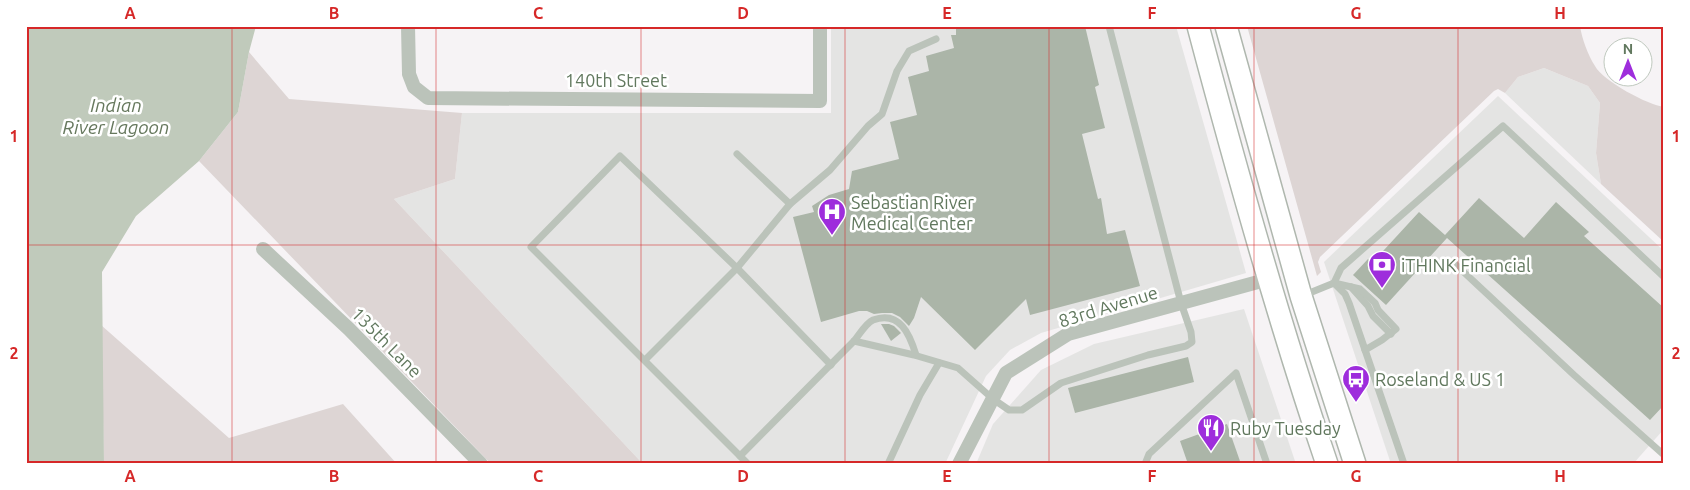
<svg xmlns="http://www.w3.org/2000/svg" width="1690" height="490" font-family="Ubuntu,sans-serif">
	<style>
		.built { fill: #e4e4e3 }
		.green { fill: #ddd5d4 }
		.water { fill: #c0cabb }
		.building { fill: #abb5a8 }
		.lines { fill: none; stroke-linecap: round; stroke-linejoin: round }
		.primary-casing { stroke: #afb7ae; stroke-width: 24 }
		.service { stroke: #bbc3ba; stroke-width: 7 }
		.minor { stroke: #bbc3ba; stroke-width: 14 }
		.primary { stroke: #fff; stroke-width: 21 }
		.grid { fill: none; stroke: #d62828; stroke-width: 1; stroke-opacity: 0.55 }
		.labels { text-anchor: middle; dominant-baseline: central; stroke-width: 5; stroke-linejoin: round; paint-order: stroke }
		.street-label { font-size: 18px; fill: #61785e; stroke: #fff }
		.poi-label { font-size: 18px; fill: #61785e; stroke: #fff; text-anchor: start }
		.water-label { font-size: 19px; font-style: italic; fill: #66785d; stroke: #fff }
		.neatline { fill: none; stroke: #d62828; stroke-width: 2 }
		.grid-label { font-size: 16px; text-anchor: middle; font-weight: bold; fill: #d62828 }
	</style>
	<rect width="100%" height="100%" fill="#f6f3f5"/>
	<g class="built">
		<path d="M 831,26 L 1176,26 L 1246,273 L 1041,333 L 1010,350 L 986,376 L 945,464 L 643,464 L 394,199 L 455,179 L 462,113 L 831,113 Z"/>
		<path d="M 1544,68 L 1588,86 L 1600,103 L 1596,153 L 1601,184 L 1505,93 L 1518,77 Z"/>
		<path d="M 1498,96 L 1664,251 L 1664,429 L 1633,464 L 1391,464 L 1324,262 Z"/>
		<path d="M 1244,309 L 1296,464 L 976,464 L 993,424 L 1041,370 L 1094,344 Z"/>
	</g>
	<g class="green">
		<path d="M 1247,26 L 1580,26 C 1582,39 1588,55 1595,66 C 1603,81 1648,105 1664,107 L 1664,242 L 1601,184 L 1596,153 L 1600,103 L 1588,86 L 1544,68 L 1518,77 L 1505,93 L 1498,89 L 1494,91 L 1320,257 L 1318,262 L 1321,272 L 1317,276 Z"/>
		<path d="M 249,52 L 289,99 L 462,113 L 455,179 L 394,199 L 643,464 L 491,464 L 199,161 L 238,112 Z"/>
		<path d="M 101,325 L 229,438 L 343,404 L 397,464 L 104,464 Z"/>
	</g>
	<path class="water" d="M 26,26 L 256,26 L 249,52 L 238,112 L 199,161 L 136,216 L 102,272 L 104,464 L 26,464 Z"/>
	<g class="building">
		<path d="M 963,26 L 1085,26 L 1099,85 L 1095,87 L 1105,128 L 1082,134 L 1098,199 L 1101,198 L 1107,234 L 1125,230 L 1140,286 L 1030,315 L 1026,299 L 975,350 L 921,297 L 914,318 L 909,326 L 900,317 L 892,313 L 882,313 L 874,314 L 867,311 L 859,311 L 821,322 L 793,217 L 814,212 L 812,206 L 829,195 L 849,189 L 852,171 L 899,159 L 890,122 L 917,115 L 908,77 L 929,71 L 926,56 L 954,48 L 951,35 L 956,35 L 956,28 Z"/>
		<path d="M 1479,198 L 1524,238 L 1556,202 L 1589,232 L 1584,236 L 1664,308 L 1664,405 L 1650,420 L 1447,238 L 1386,305 L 1353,275 L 1368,259 L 1372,263 L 1419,212 L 1445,235 Z"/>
		<path d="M 881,324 L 889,324 L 894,326 L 901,333 L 891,341 Z"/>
		<path d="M 1188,357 L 1194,382 L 1075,413 L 1068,388 Z"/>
		<path d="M 1227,424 L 1241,464 L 1188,464 L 1180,441 Z"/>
	</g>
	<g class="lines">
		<defs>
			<g id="primary">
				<path d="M 1198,26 C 1237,173 1278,320 1327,464"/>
				<path d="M 1226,26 L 1301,296 L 1355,464"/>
			</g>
		</defs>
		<use href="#primary" class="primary-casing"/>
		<g class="service">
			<path d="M 737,154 L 790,204"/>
			<path d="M 1454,263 L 1574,375 L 1664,455"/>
			<path d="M 1351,287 L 1368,306 L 1373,316 L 1391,334"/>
			<path d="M 1302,296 L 1334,283 L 1345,294 L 1349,303 L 1404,464"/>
			<path d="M 854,341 L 914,355 L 958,368 L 993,399 L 1009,410 L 1022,410 L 1061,383 L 1148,355 L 1186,346 L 1192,342 L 1191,332 L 1181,303 L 1109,26"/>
			<path d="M 1365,350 L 1382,340 L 1396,329 L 1378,310 L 1375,303 L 1360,289 L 1334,283 L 1341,268 L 1503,126 L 1664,277"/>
			<path d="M 645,360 L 737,268 L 790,204 L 830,170 L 868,126 L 882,114 L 897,71 L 909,51 L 936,39"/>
			<path d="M 740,456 L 854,341 C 859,335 866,323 873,320 C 900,310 910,335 916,355"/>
			<path d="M 748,464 L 531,247 L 620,156 L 737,268 L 831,365"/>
			<path d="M 888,464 L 920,395 L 939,363"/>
			<path d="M 1145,464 L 1149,454 L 1236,373 L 1267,464"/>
		</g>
		<g class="minor">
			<path d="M 408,26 L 409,74 L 414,87 L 428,98 L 820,101 L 820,26"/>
			<path d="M 263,249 L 349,329 L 481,464"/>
			<path d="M 959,464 L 1006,373 L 1068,334 L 1269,279"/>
		</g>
		<use href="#primary" class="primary"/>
	</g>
	<path class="grid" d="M 232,26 L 232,464M 436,26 L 436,464M 641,26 L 641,464M 845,26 L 845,464M 1049,26 L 1049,464M 1254,26 L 1254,464M 1458,26 L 1458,464M 26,245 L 1664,245"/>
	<defs>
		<symbol id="hospital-pin" viewBox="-11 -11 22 30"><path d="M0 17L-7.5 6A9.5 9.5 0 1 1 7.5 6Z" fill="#9e2ddc" stroke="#fff"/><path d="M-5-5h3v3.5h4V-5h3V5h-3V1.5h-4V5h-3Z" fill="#fff"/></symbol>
		<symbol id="bank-pin" viewBox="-11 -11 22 30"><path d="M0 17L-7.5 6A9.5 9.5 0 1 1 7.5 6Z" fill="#9e2ddc" stroke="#fff"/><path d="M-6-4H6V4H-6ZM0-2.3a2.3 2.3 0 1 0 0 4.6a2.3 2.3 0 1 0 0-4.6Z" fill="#fff"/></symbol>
		<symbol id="bus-pin" viewBox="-11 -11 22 30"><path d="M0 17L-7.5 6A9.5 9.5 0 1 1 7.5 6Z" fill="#9e2ddc" stroke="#fff"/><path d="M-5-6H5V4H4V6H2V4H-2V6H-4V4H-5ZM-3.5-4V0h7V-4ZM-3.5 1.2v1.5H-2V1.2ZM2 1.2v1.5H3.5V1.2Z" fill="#fff"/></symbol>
		<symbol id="restaurant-pin" viewBox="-11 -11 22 30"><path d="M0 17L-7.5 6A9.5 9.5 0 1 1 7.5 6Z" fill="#9e2ddc" stroke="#fff"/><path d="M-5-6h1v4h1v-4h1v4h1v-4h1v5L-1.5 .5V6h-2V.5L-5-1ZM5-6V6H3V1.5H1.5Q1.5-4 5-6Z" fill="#fff"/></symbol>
	</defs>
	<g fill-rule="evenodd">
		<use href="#hospital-pin" x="816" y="196" width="32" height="43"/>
		<use href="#bank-pin" x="1366" y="249" width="32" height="43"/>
		<use href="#bus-pin" x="1340" y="363" width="32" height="43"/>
		<use href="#restaurant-pin" x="1195" y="412" width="32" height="43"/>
	</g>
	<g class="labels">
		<g class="street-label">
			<text x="616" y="80">140th Street</text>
			<text transform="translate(1108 306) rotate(-17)">83rd Avenue</text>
			<text transform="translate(387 342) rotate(45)">135th Lane</text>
		</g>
		<g class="poi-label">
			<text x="851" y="202">Sebastian River<tspan x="851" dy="21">Medical Center</tspan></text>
			<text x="1401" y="265">iTHINK Financial</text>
			<text x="1375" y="379">Roseland &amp; US 1</text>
			<text x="1230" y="428">Ruby Tuesday</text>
		</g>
		<g class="water-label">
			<text x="116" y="105">Indian<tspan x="116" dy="22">River Lagoon</tspan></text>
		</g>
	</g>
	<rect width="1690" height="490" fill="none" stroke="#ffffff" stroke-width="55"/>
	<g transform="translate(1628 62)"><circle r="24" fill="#ffffff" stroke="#c0c9bf"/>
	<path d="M0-4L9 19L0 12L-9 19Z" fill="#9e2ddc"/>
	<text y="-8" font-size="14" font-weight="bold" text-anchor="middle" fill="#61785e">N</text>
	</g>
	<rect x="28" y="28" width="1634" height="434" class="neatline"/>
	<g class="grid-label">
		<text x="130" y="19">A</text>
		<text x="334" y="19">B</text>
		<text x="538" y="19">C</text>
		<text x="743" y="19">D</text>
		<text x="947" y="19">E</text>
		<text x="1152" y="19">F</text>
		<text x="1356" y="19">G</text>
		<text x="1560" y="19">H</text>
		<text x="14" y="142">1</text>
		<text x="1676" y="142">1</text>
		<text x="14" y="359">2</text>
		<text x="1676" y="359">2</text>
		<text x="130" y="482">A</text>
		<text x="334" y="482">B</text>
		<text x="538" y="482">C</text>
		<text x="743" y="482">D</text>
		<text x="947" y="482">E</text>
		<text x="1152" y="482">F</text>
		<text x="1356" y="482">G</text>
		<text x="1560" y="482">H</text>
	</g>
</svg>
